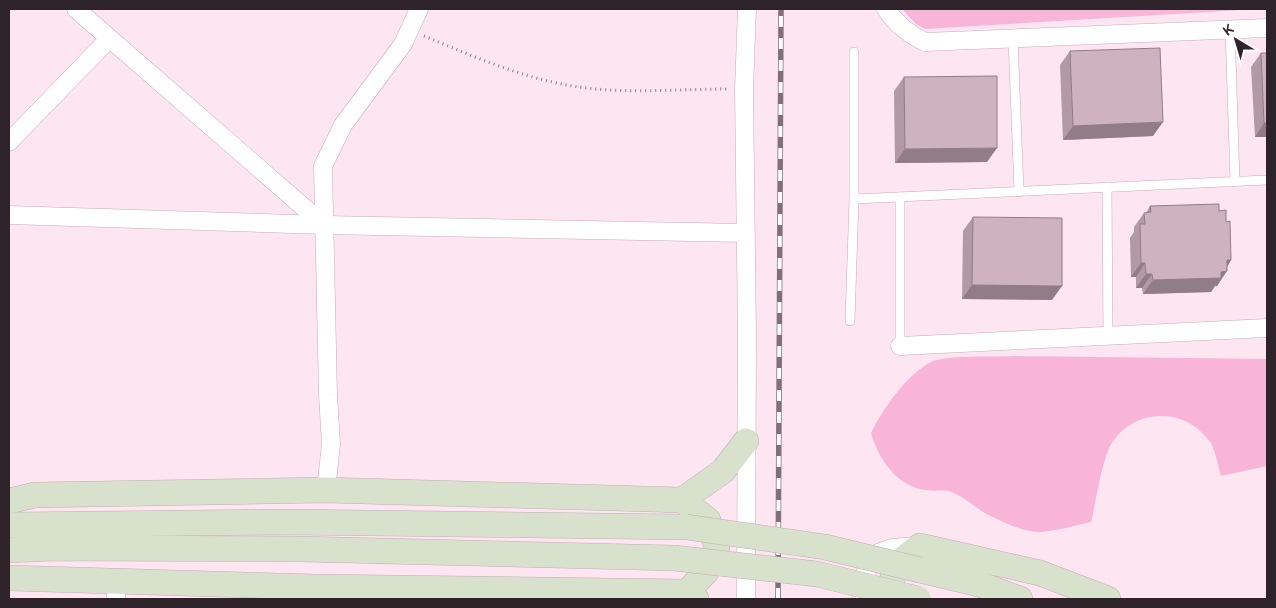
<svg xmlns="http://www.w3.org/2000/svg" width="1276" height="608" font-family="Quicksand,sans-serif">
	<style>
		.green { fill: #f8b5d8 }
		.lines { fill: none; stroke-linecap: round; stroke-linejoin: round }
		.lane-casing { stroke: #c7abb9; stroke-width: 10 }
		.street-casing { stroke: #c7abb9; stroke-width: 19 }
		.secondary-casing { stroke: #c7abb9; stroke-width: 26 }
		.path { stroke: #8e7d86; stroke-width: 3; stroke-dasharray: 1 4; stroke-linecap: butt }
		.lane { stroke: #fff; stroke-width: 9 }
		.street { stroke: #fff; stroke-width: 18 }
		.secondary { stroke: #d7e1cb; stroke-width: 25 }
		.rail-casing { stroke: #817079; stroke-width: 5.5 }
		.rail { stroke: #fff; stroke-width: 4; stroke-dasharray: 11; stroke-linecap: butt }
		.secondary-bridge-casing { stroke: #c7abb9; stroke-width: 26; stroke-linecap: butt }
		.secondary-bridge { stroke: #d7e1cb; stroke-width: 25 }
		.wall { fill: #b299a5 }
		.shaded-wall { fill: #917d86 }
		.building { fill: #cfb2c0; stroke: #917d86 }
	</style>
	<rect width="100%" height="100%" fill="#fde5f1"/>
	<g class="green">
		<path d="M 902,9 L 1258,9 L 925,29 L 916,24 Z"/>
		<path d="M 1015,356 L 1267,359 L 1267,466 L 1221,476 C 1218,466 1216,453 1211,443 C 1208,438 1202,433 1198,429 C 1172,408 1133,413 1113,441 C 1102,457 1096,502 1091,522 C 1076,525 1053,532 1038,532 C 1023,532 998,520 985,513 C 973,506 964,497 952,492 C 943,489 935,492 926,490 C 897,487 878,458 871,433 C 884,408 905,376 931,362 C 944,355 997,357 1015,356 Z"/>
	</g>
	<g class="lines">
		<defs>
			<g id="lane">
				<path d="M 1230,29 L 1235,181"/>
				<path d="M 1013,38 L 1019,192"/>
				<path d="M 1107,187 L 1108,336"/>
				<path d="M 900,197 L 900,346"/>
				<path d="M 854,199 L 1267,180"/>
				<path d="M 850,321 L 854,199 L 854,52"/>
			</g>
			<g id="street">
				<path d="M 76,9 L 324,225"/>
				<path d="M 886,9 C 896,24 908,34 925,42 L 1267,28"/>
				<path d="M 9,142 L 109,39"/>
				<path d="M 9,215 L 324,225 L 745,233"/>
				<path d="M 900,346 L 1267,328"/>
				<path d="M 326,490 L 331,444 L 328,395 L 323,166 L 343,125 L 403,44 L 419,9"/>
				<path d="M 116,599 L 116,581"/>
				<path d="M 746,599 L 747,335 L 744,89 L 747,9"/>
				<path d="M 862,599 L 864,575 L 878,553 L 892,548 L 919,546"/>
			</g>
			<g id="secondary">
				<path d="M 682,500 L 708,520 L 717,547 L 706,572 L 687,592"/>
				<path d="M 9,501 L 35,495 L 326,490 L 682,500 L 723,471 L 746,441"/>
				<path d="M 9,525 L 288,522 L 686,527"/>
				<path d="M 9,550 L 56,548 L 300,549 L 674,558"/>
				<path d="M 920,570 L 979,584 L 1020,599"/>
				<path d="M 9,578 L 317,587 L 687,592 L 696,599"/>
				<path d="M 889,599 C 893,569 894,564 920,546 L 1040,573 L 1108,599"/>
			</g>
		</defs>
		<use href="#lane" class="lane-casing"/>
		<use href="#street" class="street-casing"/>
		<use href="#secondary" class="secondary-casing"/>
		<path class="path" d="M 424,36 C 475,57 524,79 579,87 C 627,94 678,89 727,89"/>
		<use href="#lane" class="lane"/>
		<use href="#street" class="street"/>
		<use href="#secondary" class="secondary"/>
		<defs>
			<path id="rail" d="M 778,599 L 781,9"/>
		</defs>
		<use href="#rail" class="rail-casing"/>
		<use href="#rail" class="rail"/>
		<defs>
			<g id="secondary-bridge">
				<path d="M 686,527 L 825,547 L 920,570"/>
				<path d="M 674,558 L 817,574 L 918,599"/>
			</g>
		</defs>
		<use href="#secondary-bridge" class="secondary-bridge-casing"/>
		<use href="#secondary-bridge" class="secondary-bridge"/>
	</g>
	<g class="wall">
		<path d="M 1070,51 L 1153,136 L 1063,140 L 1060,65 Z"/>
		<path d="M 1261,53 L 1267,137 L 1255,137 L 1251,67 Z"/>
		<path d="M 904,77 L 987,162 L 895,163 L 894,91 Z"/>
		<path d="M 1150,206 L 1219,211 L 1226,222 L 1231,260 L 1227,267 L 1217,286 L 1215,286 L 1211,292 L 1143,294 L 1142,288 L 1136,288 L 1136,277 L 1131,277 L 1130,238 L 1134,232 L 1134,227 L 1144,213 L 1146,213 Z"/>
		<path d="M 973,217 L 1052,300 L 962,299 L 963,231 Z"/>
	</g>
	<g class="shaded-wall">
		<path d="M 1163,122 L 1153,136 L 1063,140 L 1073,126 Z"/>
		<path d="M 1264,123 L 1267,123 L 1267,137 L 1255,137 Z"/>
		<path d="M 997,148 L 987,162 L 895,163 L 905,149 Z"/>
		<path d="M 1227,260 L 1231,260 L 1224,272 L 1227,271 L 1217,286 L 1215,286 L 1211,292 L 1143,294 L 1153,280 Z"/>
		<path d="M 1141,263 L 1145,263 L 1136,277 L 1131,277 Z"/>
		<path d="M 1146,274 L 1152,274 L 1142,288 L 1136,288 Z"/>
		<path d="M 972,285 L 1062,286 L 1052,300 L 962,299 Z"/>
	</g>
	<g class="building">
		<path d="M 1160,48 L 1163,122 L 1073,126 L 1070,51 Z"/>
		<path d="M 1261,53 L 1267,53 L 1267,123 L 1264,123 Z"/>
		<path d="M 997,76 L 997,148 L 905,149 L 904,77 Z"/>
		<path d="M 1219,204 L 1219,211 L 1226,210 L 1226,222 L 1230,221 L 1231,260 L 1227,260 L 1227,271 L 1221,272 L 1221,278 L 1153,280 L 1152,274 L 1146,274 L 1145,263 L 1141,263 L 1140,224 L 1145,224 L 1144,213 L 1151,212 L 1150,206 Z"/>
		<path d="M 973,217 L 1062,218 L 1062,286 L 972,285 Z"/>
	</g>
	<rect width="1276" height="608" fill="none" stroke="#2e2329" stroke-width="20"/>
	<g transform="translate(1236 40) rotate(322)" stroke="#ffffff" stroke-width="4" paint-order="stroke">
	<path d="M0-4L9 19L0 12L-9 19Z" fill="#2e2329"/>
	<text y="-8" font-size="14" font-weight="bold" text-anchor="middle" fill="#2e2329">K</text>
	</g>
</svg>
